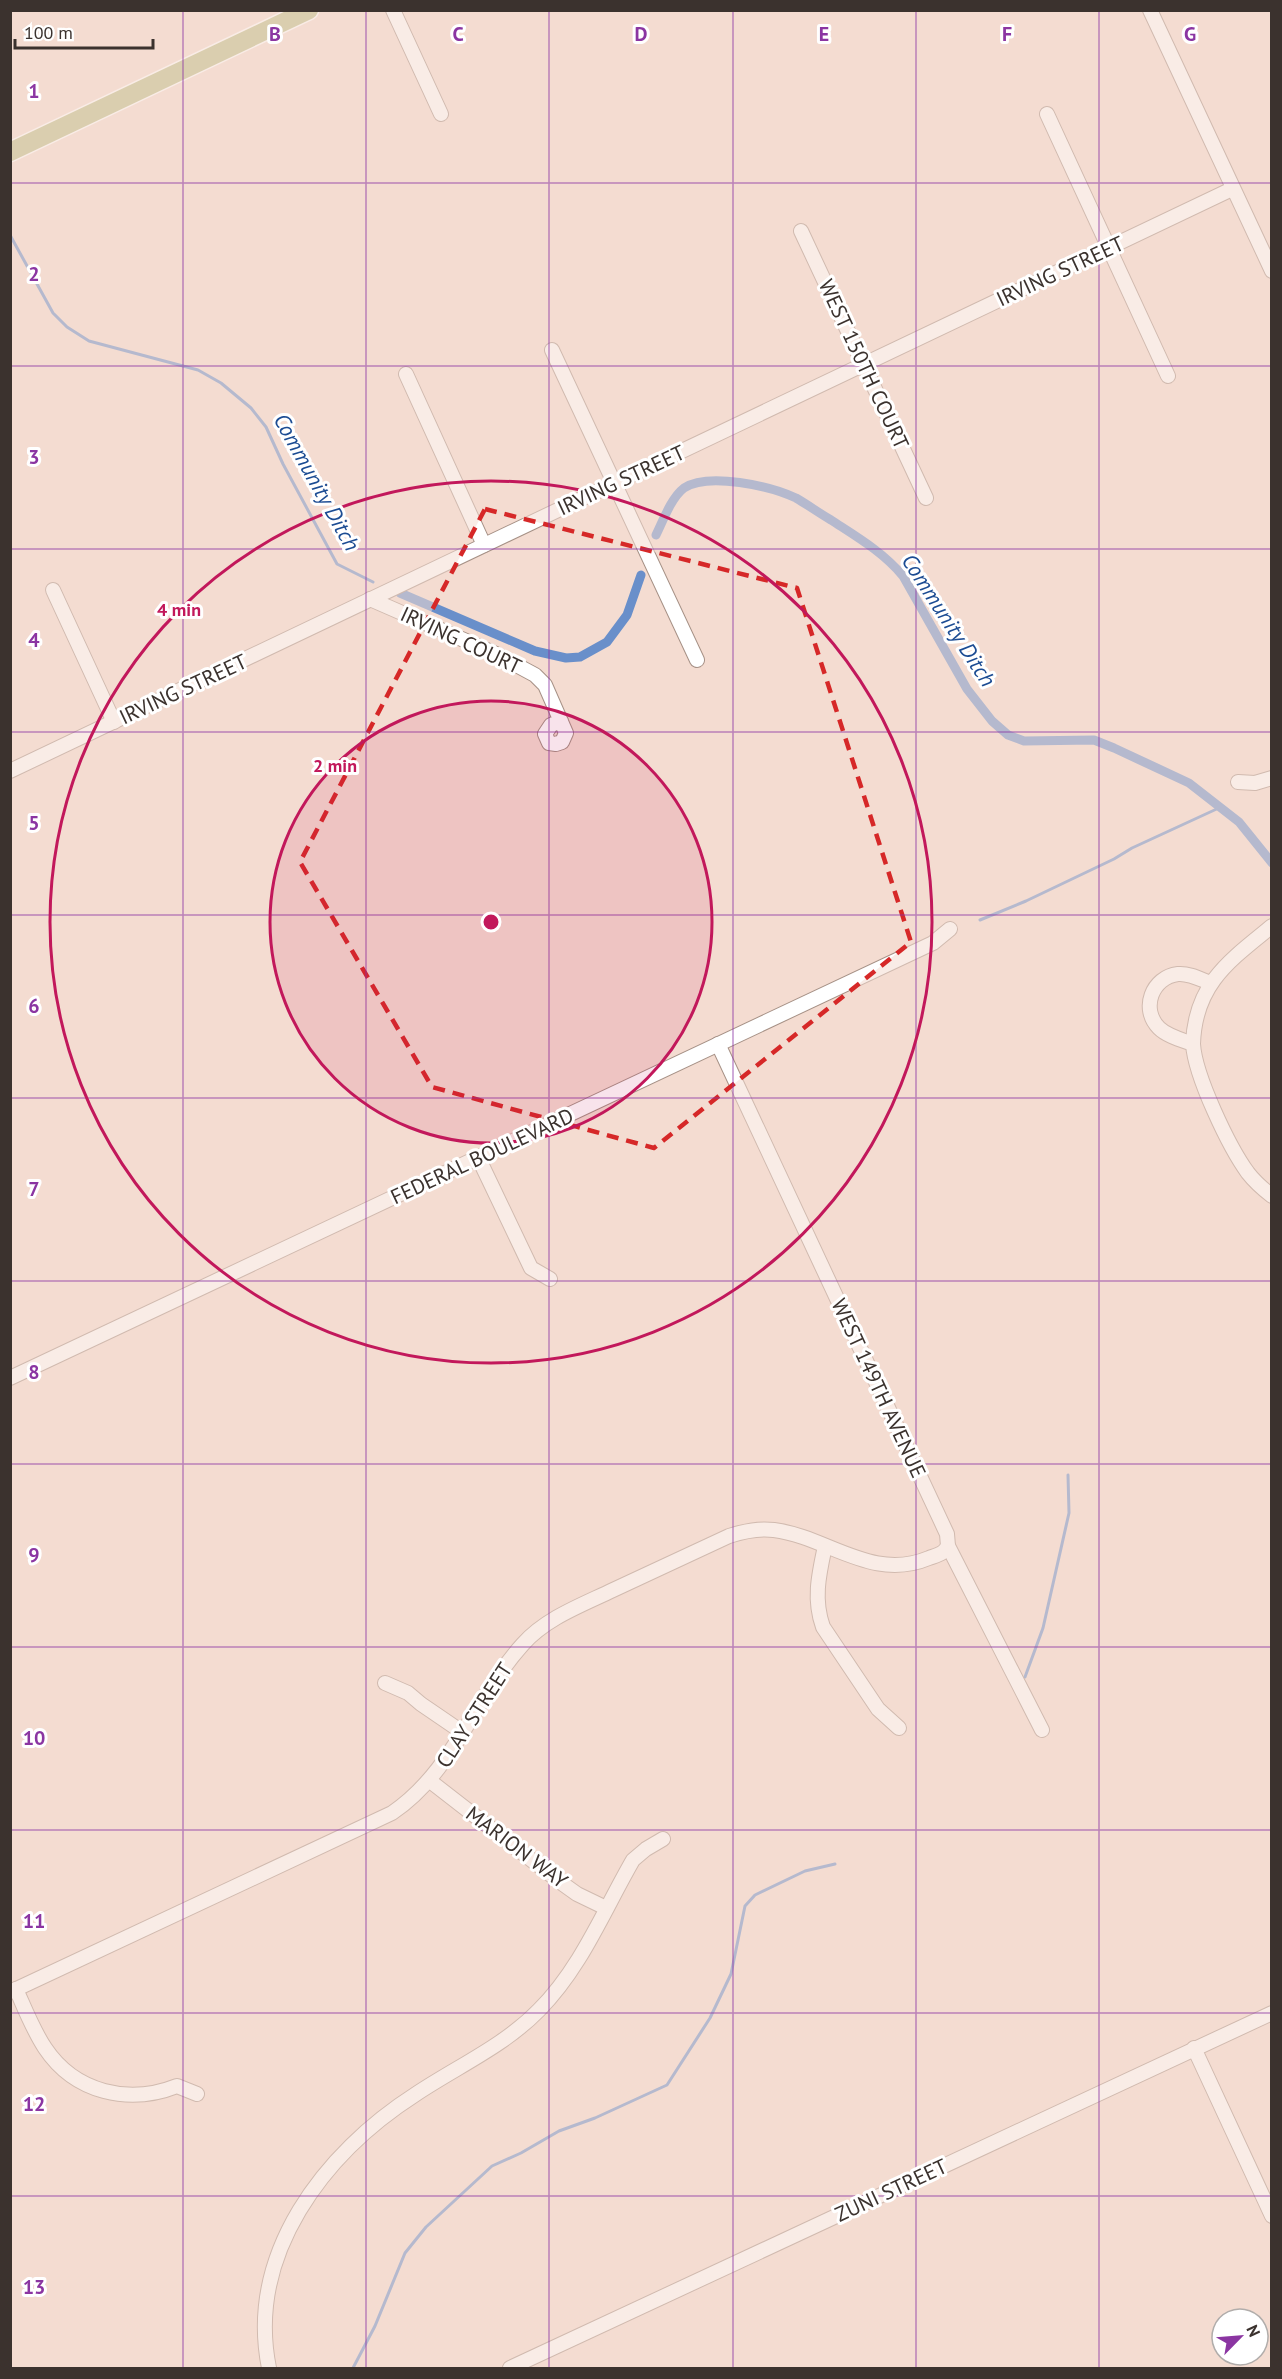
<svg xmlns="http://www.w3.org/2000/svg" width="1282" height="2379" font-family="'PT Sans',sans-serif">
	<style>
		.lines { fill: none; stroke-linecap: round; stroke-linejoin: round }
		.stream { stroke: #698fca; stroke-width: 3 }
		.canal { stroke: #698fca; stroke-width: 9 }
		.minor-casing { stroke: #a69186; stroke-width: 16 }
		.major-casing { stroke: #fff; stroke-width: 21 }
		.minor { stroke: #fff; stroke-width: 14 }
		.major { stroke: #bbbd85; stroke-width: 18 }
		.marked { fill: none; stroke: #d62828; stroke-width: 4.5; stroke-dasharray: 12 8; stroke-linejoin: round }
		.grid { fill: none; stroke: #8b35a2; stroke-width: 1.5; stroke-opacity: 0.55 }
		.ring { fill: none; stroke: #c2185b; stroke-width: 3 }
		.labels { text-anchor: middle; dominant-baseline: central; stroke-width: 6; stroke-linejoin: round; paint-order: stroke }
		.street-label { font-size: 21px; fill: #3b322e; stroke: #fff }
		.water-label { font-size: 22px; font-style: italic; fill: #1c4c93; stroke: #fff }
		.grid-label { font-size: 20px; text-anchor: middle; font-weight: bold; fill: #8b35a2; stroke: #fff; stroke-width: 6; stroke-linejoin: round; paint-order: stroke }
		.centre { fill: #c2185b; stroke: #fff; stroke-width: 3 }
		.ring-label { font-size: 18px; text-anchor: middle; font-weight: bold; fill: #c2185b; stroke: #fff; stroke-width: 6; stroke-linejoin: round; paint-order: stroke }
	</style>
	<rect width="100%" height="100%" fill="#f4dcd1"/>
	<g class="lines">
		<g class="stream">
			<path d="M 10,235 L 53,313 L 67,327 L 89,341 L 198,370 L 221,383 L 251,408 L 266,427 L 283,464 L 337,564 L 373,582"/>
			<path d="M 980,920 L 1026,901 L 1114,859 L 1132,848 L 1221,807"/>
			<path d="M 1025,1677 L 1043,1628 L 1069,1513 L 1068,1475"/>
			<path d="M 353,2368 L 375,2326 L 405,2253 L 426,2227 L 492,2166 L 521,2153 L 559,2131 L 595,2118 L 667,2085 L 710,2018 L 731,1974 L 745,1906 L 755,1895 L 805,1871 L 835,1864"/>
		</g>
		<g class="canal">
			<path d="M 656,535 C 663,521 671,498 684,488 C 708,472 771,486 796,498 C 808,505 819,513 831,520 C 857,537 883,552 903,576 L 967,689 L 992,721 L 1008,735 L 1024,741 L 1094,740 L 1114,748 L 1189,783 L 1239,822 L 1272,863"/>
			<path d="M 400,593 L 535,651 L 566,658 L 580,657 L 607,642 L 627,615 L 641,575"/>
		</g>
		<defs>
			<g id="minor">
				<path d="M 393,10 L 441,114"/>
				<path d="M 1150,10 L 1272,271"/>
				<path d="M 1047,114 L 1168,376"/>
				<path d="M 801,231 L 926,498"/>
				<path d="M 552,350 L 697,660"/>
				<path d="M 406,374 L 484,545"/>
				<path d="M 53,590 L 114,722"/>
				<path d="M 370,599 L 496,654 L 535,675 L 545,685 L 566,733 L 562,742 L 556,744 L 549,743 L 545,734 L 551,725 L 561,721"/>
				<path d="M 10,771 L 1232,189"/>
				<path d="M 1238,782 L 1255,783 L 1272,778"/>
				<path d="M 1210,983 C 1200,979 1189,973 1178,974 C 1152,977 1140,1009 1159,1028 C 1167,1036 1182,1040 1193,1044 C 1195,1076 1229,1147 1248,1173 C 1255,1182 1263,1189 1272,1196"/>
				<path d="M 718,1044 L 947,1534 L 948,1546 L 1042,1730"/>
				<path d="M 1193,1044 C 1195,984 1229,961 1272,926"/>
				<path d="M 478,1157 L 531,1268 L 550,1279"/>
				<path d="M 10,1378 L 933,943 L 950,929"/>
				<path d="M 825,1546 C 819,1574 813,1599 823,1627 L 878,1709 L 899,1728"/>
				<path d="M 385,1683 L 408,1693 L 421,1704 L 462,1732"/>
				<path d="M 430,1781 L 556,1879 L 577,1894 L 606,1908"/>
				<path d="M 16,1989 C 25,2009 33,2030 45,2048 C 75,2093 129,2105 177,2086 L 197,2094"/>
				<path d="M 10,1992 L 392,1813 C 454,1771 474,1698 523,1644 C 546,1618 582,1605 613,1590 C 651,1572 690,1554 729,1536 C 744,1531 759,1528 774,1530 C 828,1537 872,1582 929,1558 C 937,1555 944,1554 948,1546"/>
				<path d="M 1194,2048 L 1272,2216"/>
				<path d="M 269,2368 C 246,2254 324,2153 416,2094 C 458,2066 504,2046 539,2010 C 581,1968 604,1910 633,1860 L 646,1849 L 663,1839"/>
				<path d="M 510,2368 L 1272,2013"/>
			</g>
			<path id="major" d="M 10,152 L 309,10"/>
		</defs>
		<use href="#minor" class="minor-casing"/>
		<use href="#major" class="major-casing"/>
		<use href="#minor" class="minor"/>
		<use href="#major" class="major"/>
	</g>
	<path d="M0 0H1282V2379H0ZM 485,509 L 797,588 L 911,942 L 654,1148 L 432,1087 L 300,862 Z" fill="#f4dcd1" fill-opacity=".55" fill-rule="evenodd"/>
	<path class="marked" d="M 485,509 L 797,588 L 911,942 L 654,1148 L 432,1087 L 300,862 Z"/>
	<path class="grid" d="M 183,10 L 183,2368M 366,10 L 366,2368M 549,10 L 549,2368M 733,10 L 733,2368M 916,10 L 916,2368M 1099,10 L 1099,2368M 10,183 L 1272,183M 10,366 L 1272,366M 10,549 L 1272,549M 10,732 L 1272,732M 10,915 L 1272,915M 10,1098 L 1272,1098M 10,1281 L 1272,1281M 10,1464 L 1272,1464M 10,1647 L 1272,1647M 10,1830 L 1272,1830M 10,2013 L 1272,2013M 10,2196 L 1272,2196"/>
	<circle cx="491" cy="922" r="221" fill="#c2185b" fill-opacity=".12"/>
	<g class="ring">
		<circle cx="491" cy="922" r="221"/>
		<circle cx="491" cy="922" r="441"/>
	</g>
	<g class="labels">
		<g class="street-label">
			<text transform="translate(1060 271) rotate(-25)">IRVING STREET</text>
			<text transform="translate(864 364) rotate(65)">WEST 150TH COURT</text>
			<text transform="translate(621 480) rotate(-25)">IRVING STREET</text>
			<text transform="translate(461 640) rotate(25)">IRVING COURT</text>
			<text transform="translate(183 689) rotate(-25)">IRVING STREET</text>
			<text transform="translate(482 1156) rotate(-25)">FEDERAL BOULEVARD</text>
			<text transform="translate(879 1388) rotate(65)">WEST 149TH AVENUE</text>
			<text transform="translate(474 1715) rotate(-57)">CLAY STREET</text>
			<text transform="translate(517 1847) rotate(37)">MARION WAY</text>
			<text transform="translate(891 2190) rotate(-25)">ZUNI STREET</text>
		</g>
		<g class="water-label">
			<text transform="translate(317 482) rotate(61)">Community Ditch</text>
			<text transform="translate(949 620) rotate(57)">Community Ditch</text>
		</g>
	</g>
	<g class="grid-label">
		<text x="275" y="41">B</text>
		<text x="458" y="41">C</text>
		<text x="641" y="41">D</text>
		<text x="824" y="41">E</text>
		<text x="1007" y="41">F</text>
		<text x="1190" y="41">G</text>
		<text x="34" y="98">1</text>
		<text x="34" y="281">2</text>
		<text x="34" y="464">3</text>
		<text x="34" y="647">4</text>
		<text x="34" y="830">5</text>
		<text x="34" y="1013">6</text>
		<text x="34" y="1196">7</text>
		<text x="34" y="1379">8</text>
		<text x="34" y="1562">9</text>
		<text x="34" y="1745">10</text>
		<text x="34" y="1928">11</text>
		<text x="34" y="2111">12</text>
		<text x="34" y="2294">13</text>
	</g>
	<circle cx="491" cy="922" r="9" class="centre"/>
	<g class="ring-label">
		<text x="179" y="616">4 min</text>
		<text x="335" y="772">2 min</text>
	</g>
	<rect width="1282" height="2379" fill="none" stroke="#3b322e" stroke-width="24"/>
	<g transform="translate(1240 2337) rotate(65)"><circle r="28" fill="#ffffff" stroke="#b1adab" stroke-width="1.5"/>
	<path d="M0-4.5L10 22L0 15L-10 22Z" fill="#8b35a2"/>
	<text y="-9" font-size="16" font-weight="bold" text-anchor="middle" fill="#3b322e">N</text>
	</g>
	<path d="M15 39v9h138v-9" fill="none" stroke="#3b322e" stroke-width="3"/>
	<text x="24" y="39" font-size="18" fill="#3b322e" stroke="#ffffff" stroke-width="4.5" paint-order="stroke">100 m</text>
</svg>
